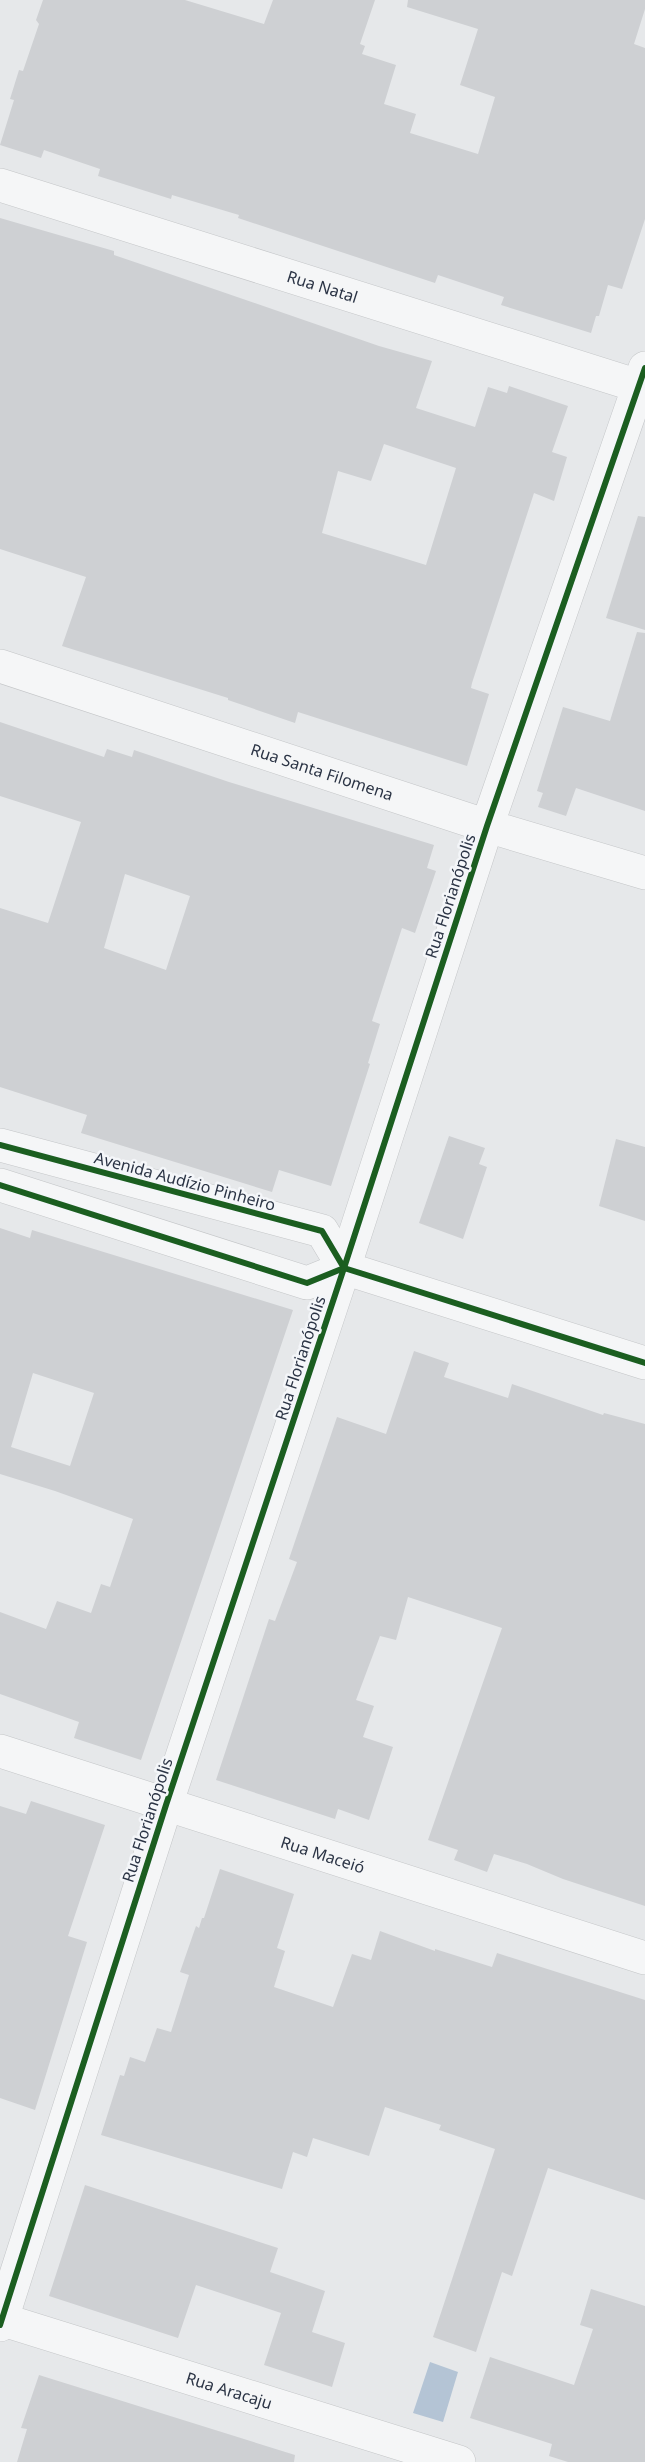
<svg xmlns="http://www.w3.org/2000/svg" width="645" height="2462" font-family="'Noto Sans',sans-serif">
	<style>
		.water { fill: #b4c4d5 }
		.building { fill: #ced0d3; fill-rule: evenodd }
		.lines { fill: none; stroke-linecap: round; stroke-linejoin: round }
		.minor-casing { stroke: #c4c6c8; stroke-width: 34 }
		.minor { stroke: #f5f6f7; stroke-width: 33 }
		.cycleway-casing { stroke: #f4f6f9; stroke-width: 10 }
		.cycleway { stroke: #1b5e20; stroke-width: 6 }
		.labels { text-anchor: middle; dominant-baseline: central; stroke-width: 5; stroke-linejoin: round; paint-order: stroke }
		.street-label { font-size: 16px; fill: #2b3445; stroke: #f4f6f9 }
	</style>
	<rect width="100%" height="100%" fill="#e6e8ea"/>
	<path class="water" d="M 430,2362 L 458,2372 L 443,2422 L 413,2413 Z"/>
	<g class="building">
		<path d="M 43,0 L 185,0 L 264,24 L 273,0 L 375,0 L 360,44 L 365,46 L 362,54 L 396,65 L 384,104 L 416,114 L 410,133 L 478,154 L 495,97 L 460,85 L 478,29 L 407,7 L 408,0 L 645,0 L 645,9 L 634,44 L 645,48 L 645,219 L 622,289 L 608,285 L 599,316 L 596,316 L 591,333 L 501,305 L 504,297 L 438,275 L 435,283 L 238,218 L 239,215 L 172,195 L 171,199 L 98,176 L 100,169 L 44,150 L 41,158 L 0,145 L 14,100 L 10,99 L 19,70 L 23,71 L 39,24 L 36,20 Z"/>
		<path d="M 0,218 L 114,251 L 114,255 L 211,288 L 379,346 L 432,361 L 416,408 L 475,427 L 488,387 L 507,393 L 509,386 L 568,406 L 552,452 L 567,457 L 554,501 L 534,493 L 472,683 L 471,688 L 489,694 L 467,766 L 298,712 L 295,723 L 228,700 L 228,698 L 62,646 L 86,577 L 0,549 ZM 384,444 L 456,468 L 426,565 L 322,533 L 338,471 L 371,481 Z"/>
		<path d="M 638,516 L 645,517 L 645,630 L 606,618 Z"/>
		<path d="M 637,632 L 645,633 L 645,811 L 576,788 L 566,816 L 538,807 L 543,793 L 537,791 L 563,707 L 610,721 Z"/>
		<path d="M 0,722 L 104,757 L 107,749 L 132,757 L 134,750 L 229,782 L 434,845 L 427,868 L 436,871 L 415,933 L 402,928 L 372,1021 L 380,1024 L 368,1063 L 370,1064 L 331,1186 L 279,1170 L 272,1192 L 81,1133 L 87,1115 L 0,1087 L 0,908 L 48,923 L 81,822 L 0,796 ZM 125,874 L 190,896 L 166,970 L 104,948 Z"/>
		<path d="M 449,1136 L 485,1148 L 479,1164 L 487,1167 L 463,1239 L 419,1223 Z"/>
		<path d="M 616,1139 L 645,1147 L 645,1221 L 599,1206 Z"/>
		<path d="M 0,1228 L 30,1238 L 32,1230 L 293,1310 L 141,1760 L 74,1738 L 79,1722 L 0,1694 L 0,1612 L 46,1629 L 57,1601 L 91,1613 L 101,1584 L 110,1587 L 133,1519 L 55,1491 L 0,1474 ZM 33,1373 L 94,1393 L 70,1466 L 11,1447 Z"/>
		<path d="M 414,1351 L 449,1363 L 444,1377 L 508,1398 L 512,1384 L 603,1415 L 604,1413 L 645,1424 L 645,1906 L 563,1879 L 527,1864 L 494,1854 L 487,1872 L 454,1860 L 458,1850 L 428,1840 L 502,1628 L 408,1597 L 396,1640 L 380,1636 L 356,1700 L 374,1706 L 363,1737 L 393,1747 L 369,1820 L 338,1809 L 335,1819 L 216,1780 L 269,1619 L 275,1621 L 297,1562 L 289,1559 L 337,1417 L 386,1434 Z"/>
		<path d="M 31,1801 L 105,1825 L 68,1936 L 87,1942 L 35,2110 L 0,2098 L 0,1806 L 26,1814 Z"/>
		<path d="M 220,1869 L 294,1894 L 277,1948 L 285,1951 L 274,1987 L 333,2007 L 352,1954 L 371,1960 L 380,1931 L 435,1951 L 435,1949 L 492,1967 L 497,1953 L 645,2000 L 645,2200 L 548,2168 L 512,2276 L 502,2272 L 476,2352 L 433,2337 L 495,2149 L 439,2130 L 441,2125 L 385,2107 L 369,2156 L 313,2138 L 307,2157 L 293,2152 L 282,2189 L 101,2135 L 120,2075 L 124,2076 L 130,2057 L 145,2062 L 157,2028 L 171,2032 L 189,1975 L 180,1972 L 196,1926 L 199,1928 L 202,1918 L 204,1918 Z"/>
		<path d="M 85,2185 L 278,2248 L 270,2272 L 325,2291 L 312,2332 L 345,2343 L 332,2387 L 264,2365 L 281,2313 L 196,2285 L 178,2338 L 49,2296 Z"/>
		<path d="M 591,2289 L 645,2306 L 645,2462 L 568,2462 L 549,2456 L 552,2444 L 470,2418 L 490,2357 L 574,2385 L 593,2329 L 580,2325 Z"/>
		<path d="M 39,2375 L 295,2455 L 294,2462 L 17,2462 L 27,2429 L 21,2428 Z"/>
	</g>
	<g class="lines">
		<defs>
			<g id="minor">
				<path id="s1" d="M 0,185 L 645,388"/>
				<path id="s2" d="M 0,666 L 487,826 L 645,873"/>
				<path d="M 0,1145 L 322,1231 L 344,1268"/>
				<path d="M 0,1185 L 307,1283 L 344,1268 L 645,1363"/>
				<path id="s3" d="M 0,1751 L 645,1958"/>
				<path id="s4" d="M 0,2319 L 459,2462"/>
				<path d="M 0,2325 L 166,1805 L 344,1268 L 487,826 L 645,368"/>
			</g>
		</defs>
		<use href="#minor" class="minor-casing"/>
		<use href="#minor" class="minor"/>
		<defs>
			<g id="cycleway">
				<path d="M 0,1145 L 322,1231 L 344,1268"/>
				<path d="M 0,1185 L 307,1283 L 344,1268 L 645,1363"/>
				<path d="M 0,2325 L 166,1805 L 344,1268 L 487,826 L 645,368"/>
			</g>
		</defs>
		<use href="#cycleway" class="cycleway-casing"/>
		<use href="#cycleway" class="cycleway"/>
	</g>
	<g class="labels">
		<g class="street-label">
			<text stroke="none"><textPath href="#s1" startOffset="338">Rua Natal</textPath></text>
			<text stroke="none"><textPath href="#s2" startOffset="339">Rua Santa Filomena</textPath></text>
			<text transform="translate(450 896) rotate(-72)">Rua Florianópolis</text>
			<text transform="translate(185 1181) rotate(15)">Avenida Audízio Pinheiro</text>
			<text transform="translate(300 1358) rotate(-72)">Rua Florianópolis</text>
			<text transform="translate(147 1820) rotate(-72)">Rua Florianópolis</text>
			<text stroke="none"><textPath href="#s3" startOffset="339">Rua Maceió</textPath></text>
			<text stroke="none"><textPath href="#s4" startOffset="240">Rua Aracaju</textPath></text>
		</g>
	</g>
</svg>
